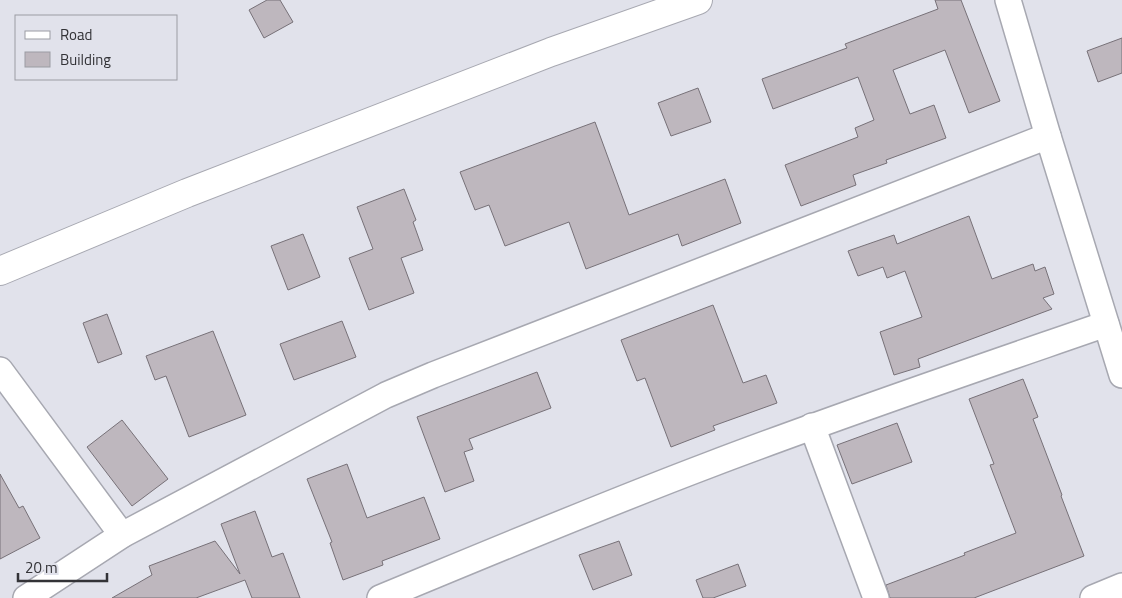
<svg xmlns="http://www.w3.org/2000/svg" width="1122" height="598" font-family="'Titillium Web',sans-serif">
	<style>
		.building { fill: #beb7be; stroke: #777178 }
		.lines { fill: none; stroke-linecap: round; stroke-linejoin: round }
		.minor-casing { stroke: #a7a8b1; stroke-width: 28 }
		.tertiary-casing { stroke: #a7a8b1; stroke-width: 30 }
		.minor { stroke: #fff; stroke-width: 25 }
		.tertiary { stroke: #fff; stroke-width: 28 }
	</style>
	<rect width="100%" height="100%" fill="#e1e2eb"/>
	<g class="building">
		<path d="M 267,0 L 280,0 L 293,22 L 264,38 L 249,10 Z"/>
		<path d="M 935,0 L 961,0 L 1000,101 L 969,113 L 945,50 L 893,70 L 910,114 L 934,105 L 946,138 L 886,160 L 887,163 L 853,175 L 856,185 L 801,206 L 785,165 L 858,137 L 855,128 L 874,120 L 858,77 L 773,109 L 762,79 L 847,48 L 845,44 L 938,9 Z"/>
		<path d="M 1122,38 L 1122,73 L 1098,82 L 1087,51 Z"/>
		<path d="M 698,88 L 711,122 L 671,136 L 658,103 Z"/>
		<path d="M 595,122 L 629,215 L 725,179 L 741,223 L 682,246 L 678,234 L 586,269 L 569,222 L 505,246 L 489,205 L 475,210 L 460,172 Z"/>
		<path d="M 404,189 L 416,220 L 413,222 L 423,250 L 401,258 L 414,293 L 369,310 L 349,258 L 373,249 L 357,207 Z"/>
		<path d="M 969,216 L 992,279 L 1033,264 L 1035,271 L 1045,267 L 1054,294 L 1043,298 L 1052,309 L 918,359 L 920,367 L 894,375 L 880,332 L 922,317 L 905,271 L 887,278 L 883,267 L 858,276 L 848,251 L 894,235 L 897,244 Z"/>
		<path d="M 303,234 L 320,277 L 288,290 L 271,246 Z"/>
		<path d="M 713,305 L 743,383 L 766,375 L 777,403 L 713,426 L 715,430 L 671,447 L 645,378 L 637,381 L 621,340 Z"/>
		<path d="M 107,314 L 122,354 L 98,363 L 83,323 Z"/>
		<path d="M 342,321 L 356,357 L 294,380 L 280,344 Z"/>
		<path d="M 213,331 L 246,415 L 189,437 L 166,376 L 155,380 L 146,356 Z"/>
		<path d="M 537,372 L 551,408 L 469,439 L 473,449 L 464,452 L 474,481 L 445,492 L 417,417 Z"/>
		<path d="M 1023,379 L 1038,417 L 1033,419 L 1062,495 L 1061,496 L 1084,556 L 974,598 L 890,598 L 886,585 L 965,555 L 964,553 L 1016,533 L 990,465 L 994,464 L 969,399 Z"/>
		<path d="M 122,420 L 168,479 L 132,506 L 87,447 Z"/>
		<path d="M 897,423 L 912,462 L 852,484 L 837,445 Z"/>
		<path d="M 347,464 L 367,518 L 424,497 L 440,539 L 382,561 L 383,565 L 343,580 L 330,543 L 332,542 L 307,479 Z"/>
		<path d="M 0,474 L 19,508 L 23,506 L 40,538 L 0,559 Z"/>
		<path d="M 255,511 L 272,557 L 283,553 L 300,598 L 252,598 L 245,580 L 196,598 L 112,598 L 152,575 L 149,566 L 215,541 L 240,574 L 221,524 Z"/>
		<path d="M 619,541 L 632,575 L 593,590 L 579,555 Z"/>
		<path d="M 738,564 L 746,586 L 713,598 L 703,598 L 696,580 Z"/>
	</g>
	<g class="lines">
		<defs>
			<g id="minor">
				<path d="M 1008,0 L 1048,136 L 1122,375"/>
				<path d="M 0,370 L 122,535"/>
				<path d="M 812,426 L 876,598"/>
				<path d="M 26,598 L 122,535 L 386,395 L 433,375 L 1048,136"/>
				<path d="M 380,598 C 489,553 598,507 709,465 C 840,415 973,370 1106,324"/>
				<path d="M 1093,598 L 1122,586"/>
			</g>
			<path id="tertiary" d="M 0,271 L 187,193 L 551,52 L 698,0"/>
		</defs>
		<use href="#minor" class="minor-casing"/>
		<use href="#tertiary" class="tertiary-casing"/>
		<use href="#minor" class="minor"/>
		<use href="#tertiary" class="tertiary"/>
	</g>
	<rect x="15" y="15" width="162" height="65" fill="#e1e2eb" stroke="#9b9ca3"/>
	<rect x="25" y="31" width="25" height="8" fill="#ffffff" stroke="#9b9ca3"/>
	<text x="60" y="40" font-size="15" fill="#333337">Road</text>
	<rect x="25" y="52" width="25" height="15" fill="#beb7be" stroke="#9b9ca3"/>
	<text x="60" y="65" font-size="15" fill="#333337">Building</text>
	<path d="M18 573v8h89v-8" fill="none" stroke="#333337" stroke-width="2.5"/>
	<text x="25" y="573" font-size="15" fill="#333337" stroke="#e1e2eb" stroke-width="4" paint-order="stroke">20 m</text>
</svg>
